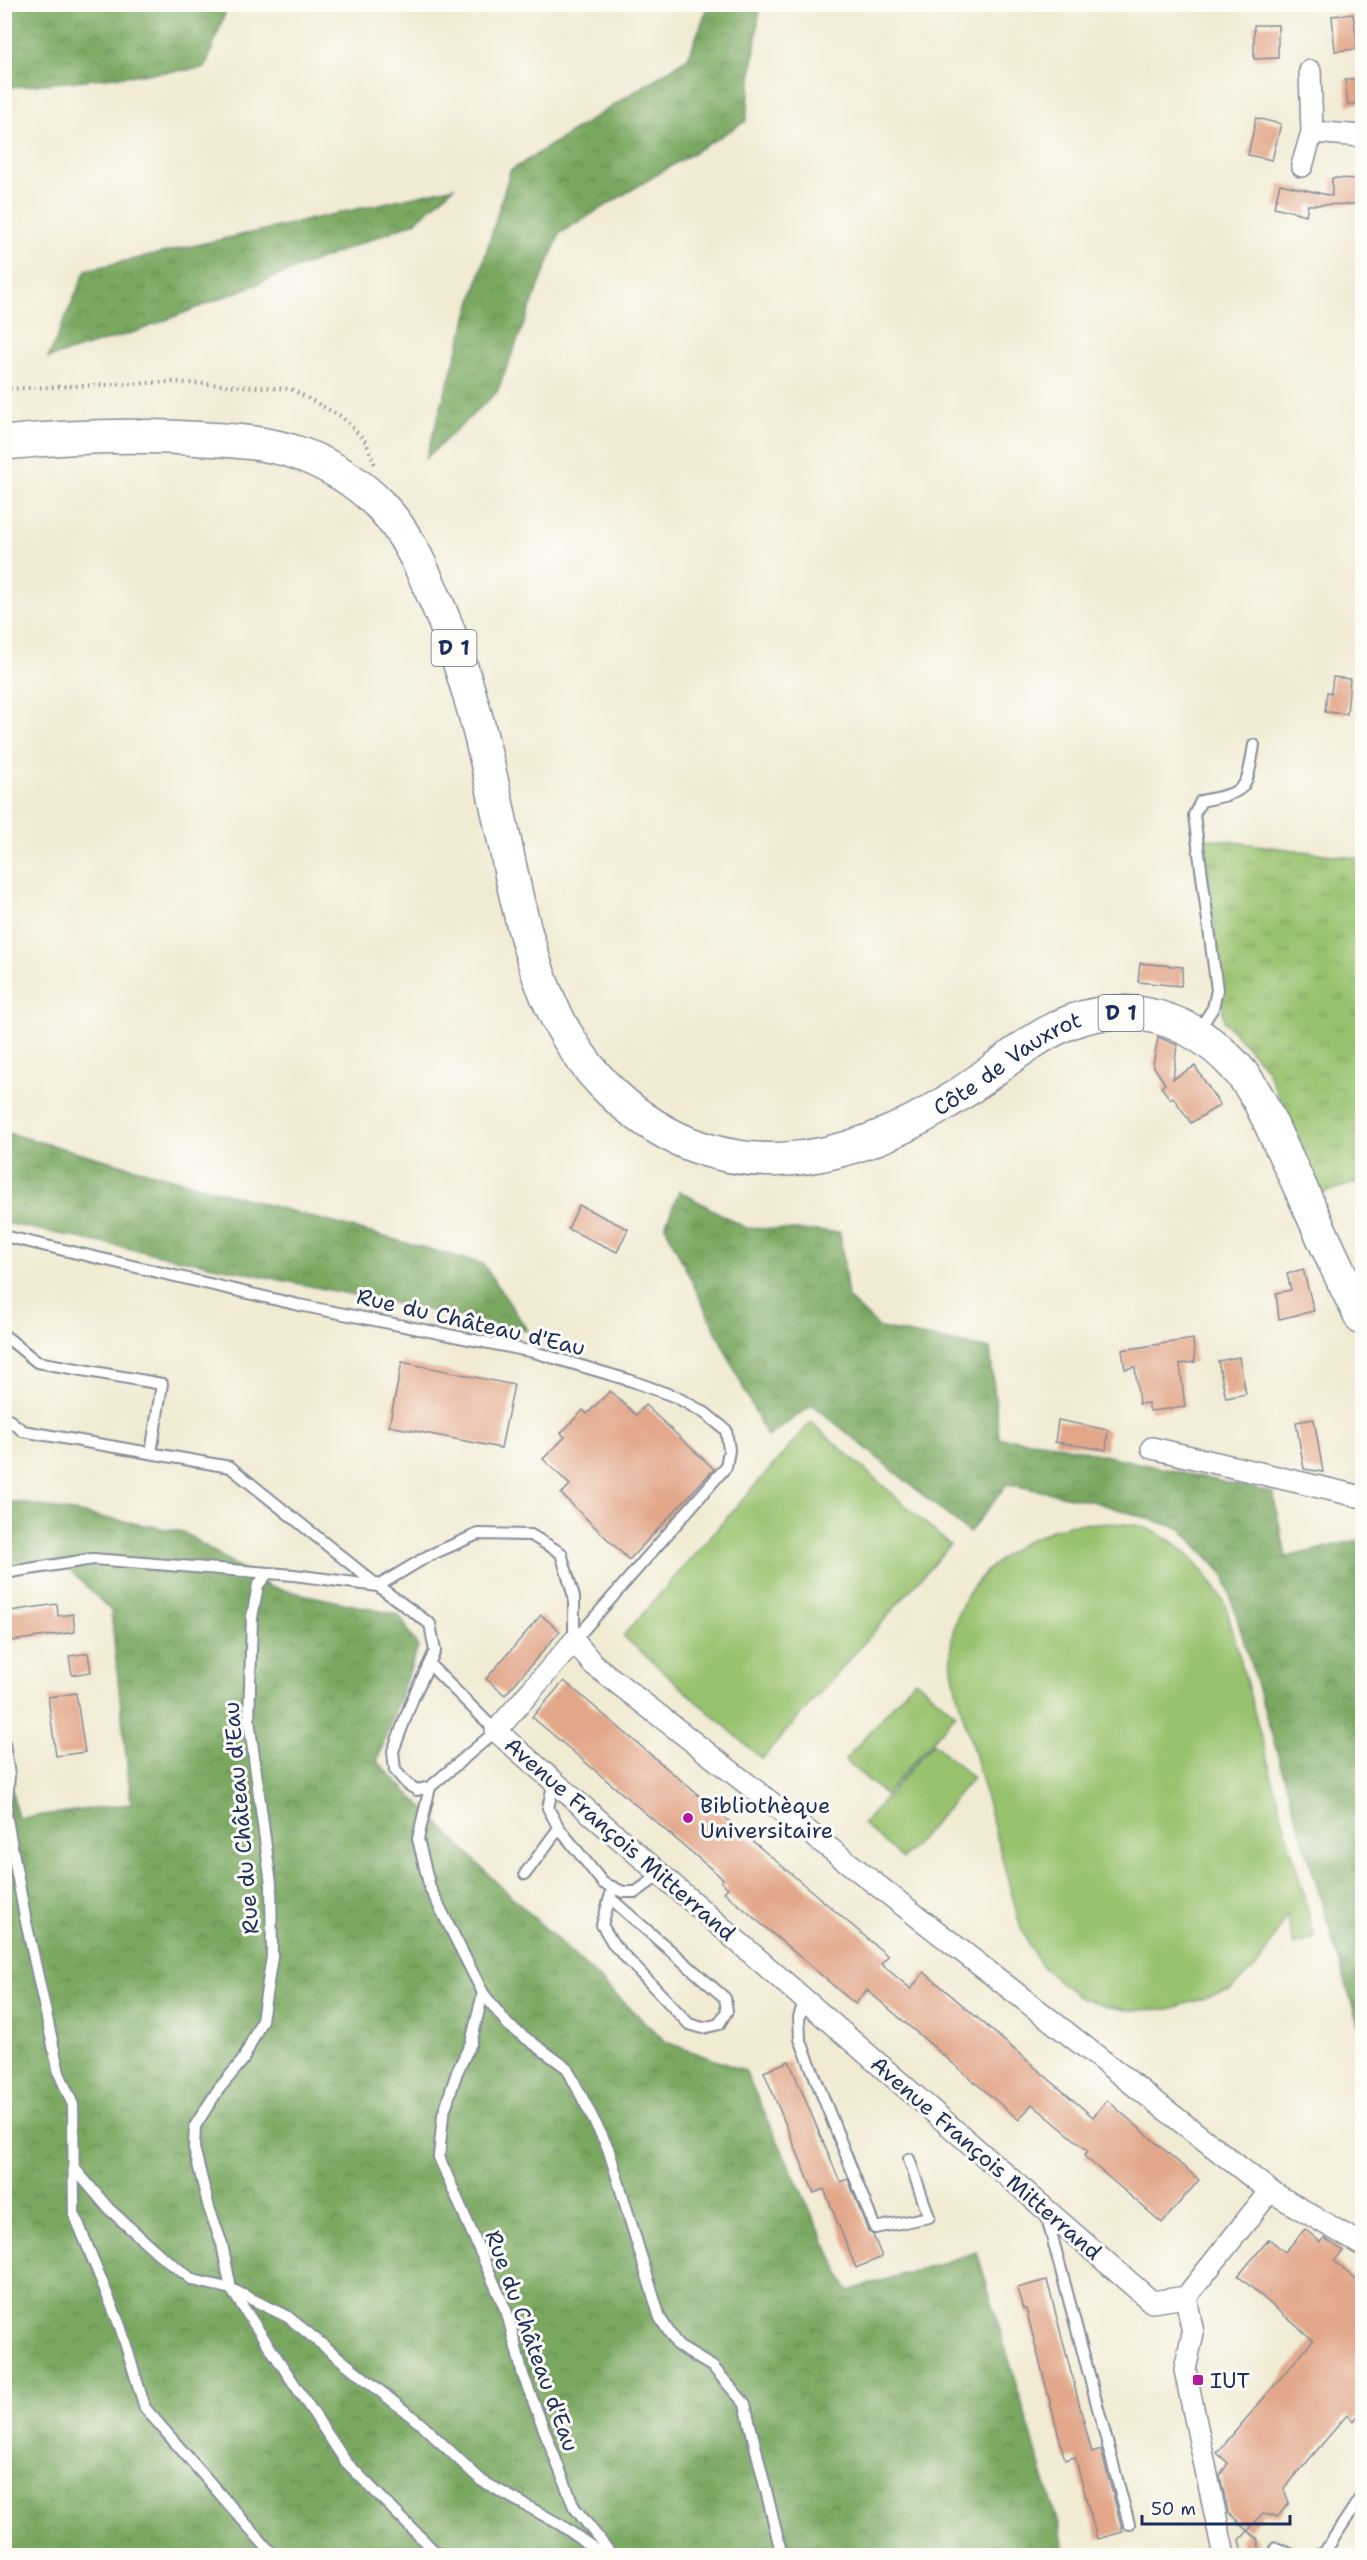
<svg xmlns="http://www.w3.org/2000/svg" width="1367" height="2560" font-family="'Shantell Sans',sans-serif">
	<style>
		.grass { fill: url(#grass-tufts); stroke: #5a7866; stroke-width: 1.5 }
		.forest { fill: url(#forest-crowns); stroke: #4a6c60; stroke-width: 1.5 }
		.garden { fill: #99c26e; stroke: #5a7866; stroke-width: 1.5 }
		.building { fill: #e2a688 }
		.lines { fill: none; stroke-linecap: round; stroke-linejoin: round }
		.service-casing { stroke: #868d98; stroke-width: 14 }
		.minor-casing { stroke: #868d98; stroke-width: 24 }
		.primary-casing { stroke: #868d98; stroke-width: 36 }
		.path { stroke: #868d98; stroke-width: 4; stroke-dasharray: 1.5 4.5; stroke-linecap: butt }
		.service { stroke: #fff; stroke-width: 10 }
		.minor { stroke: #fff; stroke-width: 21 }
		.primary { stroke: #fff; stroke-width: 33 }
		.poi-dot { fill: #b5179e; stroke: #fdfcf7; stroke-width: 2 }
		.labels { text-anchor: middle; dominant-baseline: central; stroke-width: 6; stroke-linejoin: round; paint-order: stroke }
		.shield { fill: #fdfcf7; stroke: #5f6c8c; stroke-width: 1.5 }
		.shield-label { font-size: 21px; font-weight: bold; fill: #1b2f5e }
		.street-label { font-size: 22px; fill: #1b2f5e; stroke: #fdfcf7 }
		.poi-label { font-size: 22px; fill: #1b2f5e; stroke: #fdfcf7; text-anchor: start }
	</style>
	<defs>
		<pattern id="grass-tufts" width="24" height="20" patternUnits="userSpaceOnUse" patternTransform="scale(1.5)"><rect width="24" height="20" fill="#99c26e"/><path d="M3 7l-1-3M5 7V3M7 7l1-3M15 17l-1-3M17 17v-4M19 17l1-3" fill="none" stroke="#7c9e5e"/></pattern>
		<pattern id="forest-crowns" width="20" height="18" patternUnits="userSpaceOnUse" patternTransform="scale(1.5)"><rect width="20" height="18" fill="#7aa861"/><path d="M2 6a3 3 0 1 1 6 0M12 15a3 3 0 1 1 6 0" fill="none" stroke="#638953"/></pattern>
	</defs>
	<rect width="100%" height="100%" fill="#fdfcf7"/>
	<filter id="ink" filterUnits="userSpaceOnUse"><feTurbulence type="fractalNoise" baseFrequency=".0167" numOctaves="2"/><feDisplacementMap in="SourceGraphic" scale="12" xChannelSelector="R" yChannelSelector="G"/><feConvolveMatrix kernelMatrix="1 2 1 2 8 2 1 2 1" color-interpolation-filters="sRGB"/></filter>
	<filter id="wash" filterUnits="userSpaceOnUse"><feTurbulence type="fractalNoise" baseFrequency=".008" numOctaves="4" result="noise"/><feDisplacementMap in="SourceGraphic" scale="24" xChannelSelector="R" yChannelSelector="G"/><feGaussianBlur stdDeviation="1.35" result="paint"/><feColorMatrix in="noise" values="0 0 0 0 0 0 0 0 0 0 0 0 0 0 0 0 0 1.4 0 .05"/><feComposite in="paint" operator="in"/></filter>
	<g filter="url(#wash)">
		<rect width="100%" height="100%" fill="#f1ebd3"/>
		<path class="grass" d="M 1205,838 L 1362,859 L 1362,1181 L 1322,1193 L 1266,1068 L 1224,1021 Z"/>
		<g class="forest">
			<path d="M 5,4 L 228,4 L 228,5 L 205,68 L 5,88 Z"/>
			<path d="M 709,4 L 760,5 L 746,121 L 560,233 L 497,392 L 426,458 L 510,171 L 688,58 Z"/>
			<path d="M 454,187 L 415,222 L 138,331 L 48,358 L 86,270 Z"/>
			<path d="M 4,1132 L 483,1264 L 528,1331 L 5,1223 Z"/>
			<path d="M 679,1191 L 746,1228 L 840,1232 L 848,1298 L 880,1328 L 990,1349 L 999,1438 L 1049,1443 L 1273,1493 L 1286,1557 L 1362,1539 L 1362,2037 L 1224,1575 L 1181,1529 L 1095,1502 L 1007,1484 L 969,1533 L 813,1405 L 767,1437 L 665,1226 Z"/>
			<path d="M 5,1502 L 18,1502 L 183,1532 L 270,1587 L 399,1615 L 418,1647 L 377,1761 L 494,1880 L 666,2042 L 745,2071 L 848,2291 L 977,2252 L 1067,2555 L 5,2555 L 4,1757 L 18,1818 L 131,1804 L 111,1611 L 67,1567 L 5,1569 Z"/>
		</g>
		<g class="garden">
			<path d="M 811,1422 L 950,1545 L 762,1759 L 623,1636 Z"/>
			<path d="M 1097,1523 C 1110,1524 1126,1523 1139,1526 C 1179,1537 1207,1572 1226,1606 L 1315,1938 L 1293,1945 L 1287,1915 L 1258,1965 L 1230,1990 L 1170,2009 L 1129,2010 L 1104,2006 L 1076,1995 L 1040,1965 L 1021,1929 C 1005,1869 989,1809 973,1749 C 964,1718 950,1679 951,1647 C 955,1584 1010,1542 1065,1526 C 1075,1523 1087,1524 1097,1523 Z"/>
			<path d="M 915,1680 L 956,1714 L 885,1795 L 845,1760 Z"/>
			<path d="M 933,1743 L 973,1778 L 903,1859 L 863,1824 Z"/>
		</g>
		<g id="blocks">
			<g class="building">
				<path d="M 1353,14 L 1358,49 L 1335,51 L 1332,16 Z"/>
				<path d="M 1254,25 L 1278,25 L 1278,58 L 1254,59 Z"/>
				<path d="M 1362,78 L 1362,103 L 1348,105 L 1345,80 Z"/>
				<path d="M 1256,118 L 1281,124 L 1272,160 L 1248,155 Z"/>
				<path d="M 1332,178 L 1362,179 L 1362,204 L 1308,205 L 1306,215 L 1274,207 L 1280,184 L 1332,196 Z"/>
				<path d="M 1333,677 L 1350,679 L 1347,714 L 1325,712 L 1327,692 L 1331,693 Z"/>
				<path d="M 1140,963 L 1183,967 L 1181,986 L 1138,982 Z"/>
				<path d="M 1158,1037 L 1177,1045 L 1173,1079 L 1195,1066 L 1220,1105 L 1191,1123 L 1173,1097 L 1170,1099 L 1161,1087 L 1165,1084 L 1153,1065 Z"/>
				<path d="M 579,1205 L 628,1229 L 617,1252 L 568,1229 Z"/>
				<path d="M 1303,1269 L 1314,1311 L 1279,1319 L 1276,1293 L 1291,1290 L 1287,1274 Z"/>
				<path d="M 1193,1339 L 1195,1362 L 1180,1364 L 1185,1407 L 1150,1411 L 1148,1403 L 1139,1404 L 1135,1367 L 1125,1369 L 1122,1350 Z"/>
				<path d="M 1239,1357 L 1246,1394 L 1226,1398 L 1218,1361 Z"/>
				<path d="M 402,1362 L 514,1385 L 501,1448 L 389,1426 Z"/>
				<path d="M 610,1391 L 636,1415 L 645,1405 L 714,1469 L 629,1560 L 561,1494 L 570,1485 L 543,1459 L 565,1437 L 561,1433 L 583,1410 L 587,1414 Z"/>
				<path d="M 1314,1419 L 1318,1443 L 1323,1472 L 1304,1469 L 1296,1422 Z"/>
				<path d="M 1058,1420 L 1108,1430 L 1106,1450 L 1055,1442 Z"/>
				<path d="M 57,1604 L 58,1616 L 73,1614 L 75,1632 L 4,1642 L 4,1612 Z"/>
				<path d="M 541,1615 L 560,1631 L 505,1695 L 486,1679 Z"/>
				<path d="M 88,1653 L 91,1672 L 72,1675 L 69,1656 Z"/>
				<path d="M 564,1681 L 888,1956 L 881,1964 L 911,1989 L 924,1972 L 1093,2117 L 1107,2100 L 1199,2180 L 1162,2223 L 1084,2156 L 1088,2151 L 1032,2104 L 1019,2120 L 867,1990 L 855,2004 L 724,1892 L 728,1888 L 721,1882 L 723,1879 L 532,1717 Z"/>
				<path d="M 76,1693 L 85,1752 L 56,1756 L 48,1697 Z"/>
				<path d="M 789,2061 L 840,2182 L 848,2179 L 868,2231 L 873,2235 L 882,2257 L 856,2268 L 824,2189 L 814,2193 L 764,2072 Z"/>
				<path d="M 1305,2229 L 1320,2242 L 1324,2238 L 1343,2251 L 1334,2261 L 1362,2285 L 1362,2410 L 1354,2421 L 1347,2415 L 1284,2489 L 1289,2503 L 1278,2516 L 1263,2513 L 1248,2531 L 1228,2512 L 1220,2476 L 1228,2463 L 1217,2453 L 1313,2340 L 1238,2276 L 1269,2239 L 1285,2252 Z"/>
				<path d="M 1047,2280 L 1092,2453 L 1101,2450 L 1123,2532 L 1097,2539 L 1075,2457 L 1065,2460 L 1026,2309 L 1023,2309 L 1017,2288 Z"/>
				<path d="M 1248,2531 L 1257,2539 L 1261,2556 L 1244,2556 L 1240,2540 Z"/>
			</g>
		</g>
	</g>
	<g filter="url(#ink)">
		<use href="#blocks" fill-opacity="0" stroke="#868d98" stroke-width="1.5"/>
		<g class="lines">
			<defs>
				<g id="service">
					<path d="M 1198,1031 L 1213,1008 L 1217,990 L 1194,815 L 1201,801 C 1248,791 1246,792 1254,745"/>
					<path d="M 4,1236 L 299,1305 L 534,1352 L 632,1381 L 676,1397 L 705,1413 L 726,1430 L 729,1450 L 726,1467 L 574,1641"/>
					<path d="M 4,1335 L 37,1362 L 162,1384 L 151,1453"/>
					<path d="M 4,1416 L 23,1431 L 230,1467 L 378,1586 L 430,1624 L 435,1651 L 413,1698 L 393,1751 L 395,1770 L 407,1784 L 417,1790 L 430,1787 L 496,1731 L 429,1664"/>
					<path d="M 4,1573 L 93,1559 L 294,1575 L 378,1586 L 428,1556 L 478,1534 L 531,1535 L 561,1553 L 574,1597 L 574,1641"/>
					<path d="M 268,1573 L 258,1585 L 252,1617 L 249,1720 L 271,1884 L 272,1957 L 262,2020 L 243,2060 L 218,2090 L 195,2126 L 194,2148 L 209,2208 L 222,2244 L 231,2289 L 346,2462 L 439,2556"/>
					<path d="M 4,1743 L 9,1775 L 6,1814 L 25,1917 L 59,2073 L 73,2105 L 74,2213 L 120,2326 L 145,2408 L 274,2556"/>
					<path d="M 554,1781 L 548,1808 L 559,1828 L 603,1883 L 623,1892 L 636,1892 L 661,1874"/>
					<path d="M 430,1787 L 418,1839 L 430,1888 L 483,1993 L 508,2025 L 567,2068 L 608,2148 L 660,2318 L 678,2346 L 713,2367 L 745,2404 L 782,2556"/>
					<path d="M 525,1874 L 559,1828"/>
					<path d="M 610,1898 L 725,1998 L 727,2011 L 719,2024 L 703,2028 L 689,2024 L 614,1945 L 602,1925 L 613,1887"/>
					<path d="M 483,1993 L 471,2043 L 457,2072 L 443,2115 L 439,2157 L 507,2313 L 523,2375 L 574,2507 L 612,2555"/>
					<path d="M 805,2000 L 799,2017 L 800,2039 L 875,2228 L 929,2217 L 909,2159"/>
					<path d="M 75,2169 L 109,2209 L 160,2255 L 193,2280 L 231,2289 L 288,2317 L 421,2424 L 482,2481 L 561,2525 L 605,2556"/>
					<path d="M 1046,2214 L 1129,2524"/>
					<path d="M 1276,2548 L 1295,2556"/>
					<path d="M 1315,2556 L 1324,2553 L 1362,2495"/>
				</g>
				<g id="minor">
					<path d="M 1312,132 L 1362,136"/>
					<path d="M 1302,166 L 1312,132 L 1310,71"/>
					<path d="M 1152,1448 L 1362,1497"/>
					<path d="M 1270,2191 L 1186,2297 L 1152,2302 L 496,1731 L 574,1641 L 593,1664 L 1270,2191 L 1362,2245"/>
					<path d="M 1186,2297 L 1193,2333 L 1185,2370 L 1224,2556"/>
				</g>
				<g id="primary">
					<path id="s1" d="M 4,443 C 72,436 138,434 206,439 C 243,441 281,444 315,460 C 339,471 362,486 381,506 C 404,530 419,561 432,592 C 471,678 490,771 509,863 C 526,945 548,1031 610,1091 C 717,1194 846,1169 960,1094 C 996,1070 1030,1038 1070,1022 C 1131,999 1192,1019 1235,1066 C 1255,1087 1268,1118 1280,1144 C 1308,1202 1332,1261 1362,1318"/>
				</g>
			</defs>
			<use href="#service" class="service-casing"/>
			<use href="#minor" class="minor-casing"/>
			<use href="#primary" class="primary-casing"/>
			<path class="path" d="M 4,389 L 173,382 L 291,389 L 342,417 L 366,442 L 375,465"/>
			<use href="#service" class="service"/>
			<use href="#minor" class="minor"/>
			<use href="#primary" class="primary"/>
		</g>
	</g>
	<g class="poi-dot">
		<circle cx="688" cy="1818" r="6"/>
		<rect x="1192" y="2374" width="12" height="12" rx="3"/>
	</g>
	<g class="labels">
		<g class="shield">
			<rect x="431.5" y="630" width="45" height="36" rx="4.5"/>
			<rect x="1098.5" y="995" width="45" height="36" rx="4.5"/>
		</g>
		<g class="shield-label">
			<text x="454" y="648">D 1</text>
			<text x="1121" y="1013">D 1</text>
		</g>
		<g class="street-label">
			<text stroke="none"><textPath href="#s1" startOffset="1470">Côte de Vauxrot</textPath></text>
			<text transform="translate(471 1322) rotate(13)">Rue du Château d'Eau</text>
			<text transform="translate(241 1818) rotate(-95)">Rue du Château d'Eau</text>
			<text transform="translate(620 1839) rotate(41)">Avenue François Mitterrand</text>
			<text transform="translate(986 2158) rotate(41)">Avenue François Mitterrand</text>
			<text transform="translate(532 2341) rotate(70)">Rue du Château d'Eau</text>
		</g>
		<g class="poi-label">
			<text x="700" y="1805">Bibliothèque<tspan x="700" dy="25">Universitaire</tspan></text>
			<text x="1210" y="2380">IUT</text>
		</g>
	</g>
	<rect width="1367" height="2560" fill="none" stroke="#fdfcf7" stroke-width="24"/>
	<path d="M1142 2515v9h148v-9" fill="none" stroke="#1b2f5e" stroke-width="3"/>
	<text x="1151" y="2515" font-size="18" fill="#1b2f5e" stroke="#fdfcf7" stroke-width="4.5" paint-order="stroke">50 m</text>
</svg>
